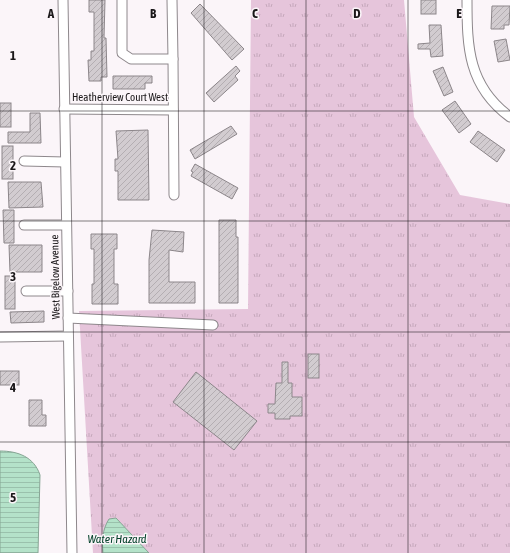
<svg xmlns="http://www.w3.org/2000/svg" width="510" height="553" font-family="'Asap Condensed',sans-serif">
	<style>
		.grass { fill: url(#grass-tufts) }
		.water { fill: url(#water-rules); stroke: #86a594 }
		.building { fill: url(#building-hatch); stroke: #8c868a }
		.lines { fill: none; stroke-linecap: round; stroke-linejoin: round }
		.minor-casing { stroke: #8e888c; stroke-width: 11 }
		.minor { stroke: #fff; stroke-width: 9 }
		.grid { fill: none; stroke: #1a1719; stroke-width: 1; stroke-opacity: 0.55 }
		.labels { text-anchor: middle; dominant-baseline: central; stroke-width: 3; stroke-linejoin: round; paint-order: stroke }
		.street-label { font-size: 11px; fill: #1a1719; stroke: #fbf5f9 }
		.water-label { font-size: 12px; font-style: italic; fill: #05422b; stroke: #fbf5f9 }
		.grid-label { font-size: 13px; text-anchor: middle; font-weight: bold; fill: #1a1719; stroke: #fbf5f9; stroke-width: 3; stroke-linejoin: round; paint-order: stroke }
	</style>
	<defs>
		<pattern id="grass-tufts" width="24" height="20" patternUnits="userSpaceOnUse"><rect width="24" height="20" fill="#e6c5db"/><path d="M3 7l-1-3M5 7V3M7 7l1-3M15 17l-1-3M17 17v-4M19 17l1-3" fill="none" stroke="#c5a8bb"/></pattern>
		<pattern id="water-rules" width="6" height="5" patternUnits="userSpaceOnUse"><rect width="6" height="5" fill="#b4e2c9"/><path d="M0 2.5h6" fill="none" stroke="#9ac1ac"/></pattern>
		<pattern id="building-hatch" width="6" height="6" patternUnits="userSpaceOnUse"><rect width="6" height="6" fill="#d2ccd0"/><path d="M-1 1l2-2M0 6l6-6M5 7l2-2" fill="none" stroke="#b4aeb2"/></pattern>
	</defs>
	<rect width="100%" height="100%" fill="#fbf5f9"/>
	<path class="grass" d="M 251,0 L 404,0 L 414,117 L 460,195 L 510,204 L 510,553 L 93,553 L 79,311 L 248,309 Z"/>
	<g class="water">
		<path d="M 0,451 C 18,451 34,457 40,475 L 38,553 L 0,553 Z"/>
		<path d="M 116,518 L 149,553 L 103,553 C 102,541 102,530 109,519 Z"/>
	</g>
	<g class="building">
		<path d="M 89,0 L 105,0 L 104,38 L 106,38 L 107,77 L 101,77 L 101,81 L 89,81 L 88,60 L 91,60 L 91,51 L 94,51 L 94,12 L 89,12 Z"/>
		<rect x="421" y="0" width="15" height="14"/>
		<path d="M 200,4 L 244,49 L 232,60 L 191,13 Z"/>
		<path d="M 492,6 L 510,6 L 509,25 L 504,25 L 504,29 L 491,29 Z"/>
		<path d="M 429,25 L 441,25 L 443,56 L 431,57 L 430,49 L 418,49 L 418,44 L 430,43 Z"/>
		<path d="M 506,39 L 510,60 L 498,62 L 494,41 Z"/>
		<path d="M 236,66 L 240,71 L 235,76 L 238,80 L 214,102 L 206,93 Z"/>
		<path d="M 443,67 L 453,92 L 444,96 L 433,71 Z"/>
		<path d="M 113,76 L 152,76 L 152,83 L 145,83 L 145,89 L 113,89 Z"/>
		<path d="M 455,101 L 471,124 L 459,133 L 442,110 Z"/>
		<rect x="0" y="103" width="11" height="24"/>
		<path d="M 30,113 L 40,113 L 41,143 L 8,143 L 8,132 L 30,132 Z"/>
		<path d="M 231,126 L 237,134 L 195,159 L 190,150 Z"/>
		<path d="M 148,130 L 149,200 L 118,200 L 118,171 L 115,171 L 115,159 L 118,159 L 116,131 Z"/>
		<path d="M 478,131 L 505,150 L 497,162 L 470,142 Z"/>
		<rect x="2" y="146" width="11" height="33"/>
		<path d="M 195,164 L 238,188 L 232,199 L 191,176 L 193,172 L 191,171 Z"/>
		<path d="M 8,182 L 41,182 L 43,207 L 9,208 Z"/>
		<path d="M 3,210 L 14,210 L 14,243 L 4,243 Z"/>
		<path d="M 219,220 L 236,220 L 236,237 L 238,237 L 238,303 L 219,303 Z"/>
		<path d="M 152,230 L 184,232 L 183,252 L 169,250 L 169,282 L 195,282 L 195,303 L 149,303 L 149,260 Z"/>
		<path d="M 91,234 L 117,234 L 117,249 L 114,249 L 114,284 L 118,284 L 118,304 L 92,304 L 92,284 L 94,284 L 94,249 L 91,249 Z"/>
		<path d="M 9,245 L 42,245 L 42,272 L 10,272 Z"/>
		<rect x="5" y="276" width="10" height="33"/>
		<path d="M 44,311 L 44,322 L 11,323 L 10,312 Z"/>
		<rect x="308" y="354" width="11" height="24"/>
		<path d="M 282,362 L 288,362 L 288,383 L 292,383 L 292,397 L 302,397 L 302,416 L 290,416 L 290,419 L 275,419 L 275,413 L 268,413 L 268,404 L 275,404 L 276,383 L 282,383 Z"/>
		<rect x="0" y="371" width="19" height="14"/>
		<path d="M 196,372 L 257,421 L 234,450 L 173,402 Z"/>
		<path d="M 29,400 L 42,400 L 42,415 L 46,415 L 46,426 L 29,426 Z"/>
	</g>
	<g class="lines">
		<defs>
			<g id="minor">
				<path d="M 63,0 L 72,553"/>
				<path d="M 122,0 L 122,53 L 131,59 L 173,59 L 172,0"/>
				<path d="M 467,0 C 467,47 468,86 510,117"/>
				<path d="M 173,59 L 174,195"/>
				<path d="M 64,109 L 173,110"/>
				<path d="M 24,161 L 65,162"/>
				<path d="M 24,225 L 66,225"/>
				<path d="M 26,291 L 68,291"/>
				<path d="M 68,318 L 213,325"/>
				<path d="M 0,337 L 68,336"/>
			</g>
		</defs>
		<use href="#minor" class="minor-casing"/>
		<use href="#minor" class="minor"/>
	</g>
	<path class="grid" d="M 102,0 L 102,553M 204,0 L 204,553M 306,0 L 306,553M 408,0 L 408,553M 0,111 L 510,111M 0,221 L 510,221M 0,332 L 510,332M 0,442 L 510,442"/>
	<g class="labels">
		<g class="street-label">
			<text x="120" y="97">Heatherview Court West</text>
			<text transform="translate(55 277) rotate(-91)">West Bigelow Avenue</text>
		</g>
		<g class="water-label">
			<text x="117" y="539">Water Hazard</text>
		</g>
	</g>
	<g class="grid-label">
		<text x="51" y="18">A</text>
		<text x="153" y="18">B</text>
		<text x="255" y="18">C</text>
		<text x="357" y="18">D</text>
		<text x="459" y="18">E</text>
		<text x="13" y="60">1</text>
		<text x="13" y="170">2</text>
		<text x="13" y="281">3</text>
		<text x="13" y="392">4</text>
		<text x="13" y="502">5</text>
	</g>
</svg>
